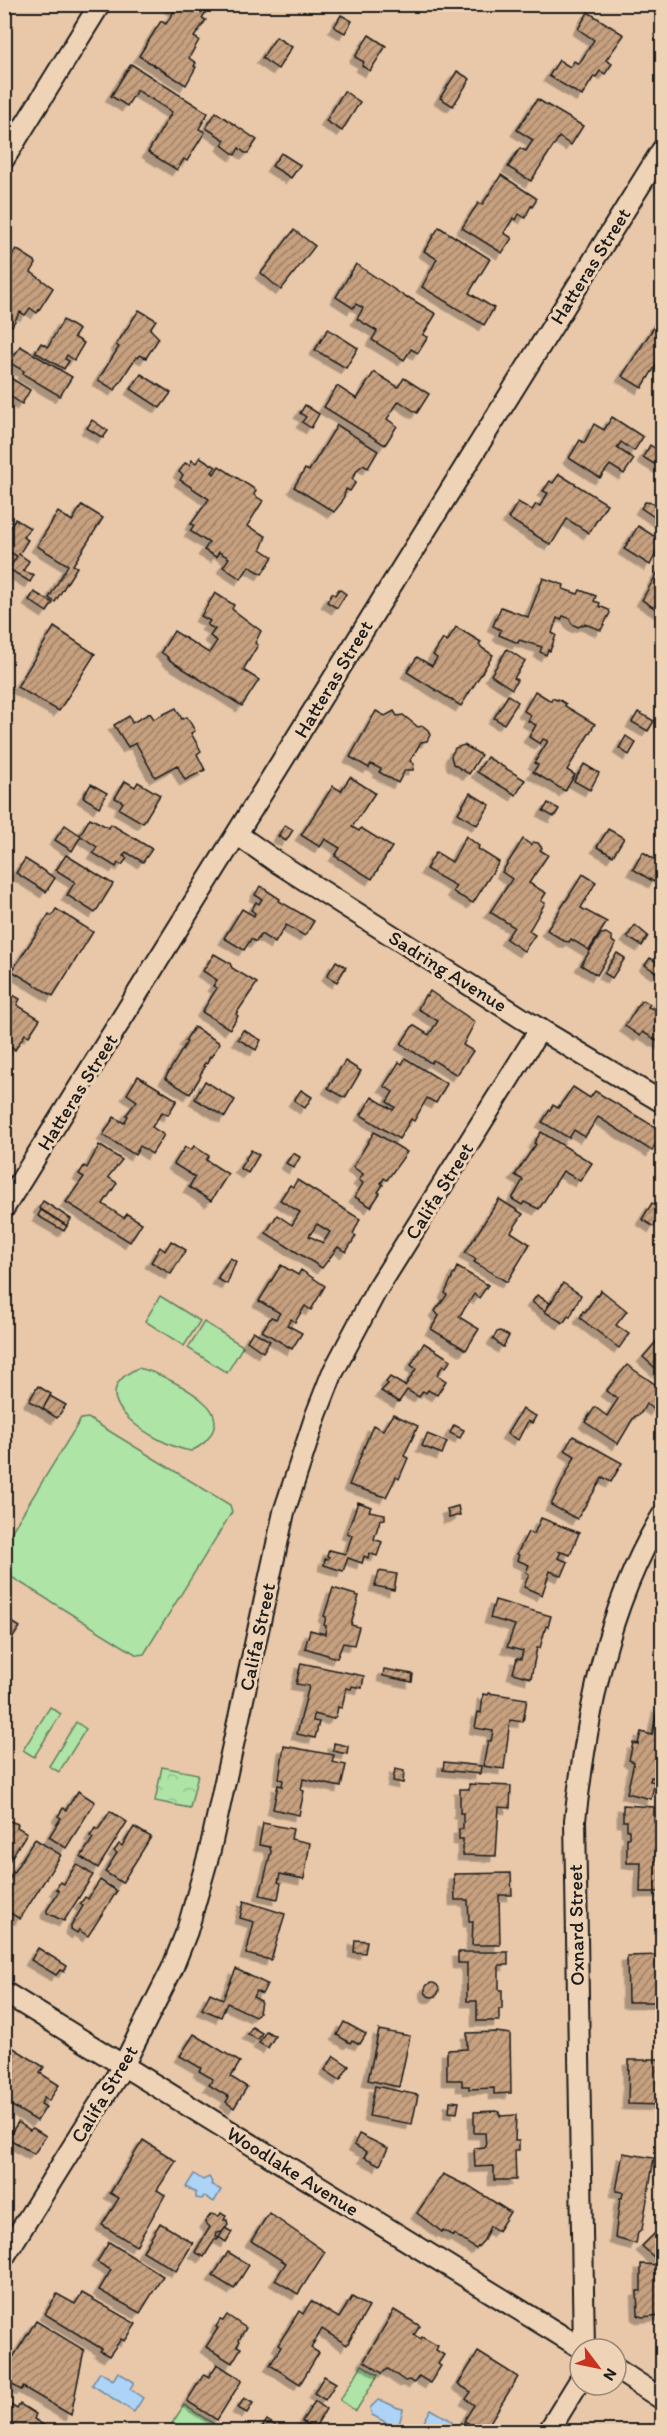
<svg xmlns="http://www.w3.org/2000/svg" width="667" height="2436" font-family="Itim,sans-serif">
	<style>
		.green { fill: #aee4a6; stroke: #658061; stroke-width: 1.5 }
		.park { fill: url(#park-crowns); stroke: #658061; stroke-width: 1.5 }
		.water { fill: #add3f7; stroke: #738a9f; stroke-width: 1.5 }
		.building { fill: url(#building-hatch); stroke: #1c1c1c; stroke-width: 1.5; fill-rule: evenodd; filter: url(#shadow) }
		.lines { fill: none; stroke-linecap: round; stroke-linejoin: round }
		.minor-casing { stroke: #1c1c1c; stroke-width: 24 }
		.minor { stroke: #efd3b6; stroke-width: 20 }
		.labels { text-anchor: middle; dominant-baseline: central; stroke-width: 6; stroke-linejoin: round; paint-order: stroke }
		.street-label { font-size: 20px; fill: #1c1c1c; stroke: #efd3b6 }
	</style>
	<defs>
		<pattern id="park-crowns" width="20" height="18" patternUnits="userSpaceOnUse" patternTransform="scale(1.5)"><rect width="20" height="18" fill="#aee4a6"/><path d="M2 6a3 3 0 1 1 6 0M12 15a3 3 0 1 1 6 0" fill="none" stroke="#95c38e"/></pattern>
		<pattern id="building-hatch" width="6" height="6" patternUnits="userSpaceOnUse" patternTransform="scale(1.5)"><rect width="6" height="6" fill="#c6a07f"/><path d="M-1 1l2-2M0 6l6-6M5 7l2-2" fill="none" stroke="#a08267"/></pattern>
		<filter id="shadow"><feDropShadow dx="-5.5" dy="5.5" stdDeviation="0" flood-color="#0004"/></filter>
	</defs>
	<rect width="100%" height="100%" fill="#e8c8a9"/>
	<filter id="ink" filterUnits="userSpaceOnUse"><feTurbulence type="fractalNoise" baseFrequency=".0167" numOctaves="2"/><feDisplacementMap in="SourceGraphic" scale="12" xChannelSelector="R" yChannelSelector="G"/><feConvolveMatrix kernelMatrix="1 2 1 2 8 2 1 2 1" color-interpolation-filters="sRGB"/></filter>
	<g filter="url(#ink)">
		<g class="green">
			<path d="M 160,1296 L 200,1321 L 184,1346 L 145,1321 Z"/>
			<path d="M 204,1322 L 243,1346 L 227,1373 L 188,1348 Z"/>
			<path d="M 138,1368 C 156,1371 192,1390 205,1403 C 225,1421 211,1442 191,1451 C 158,1446 75,1397 138,1368 Z"/>
			<path d="M 88,1418 L 230,1505 L 232,1512 L 144,1654 L 137,1655 L 5,1573 L 5,1542 L 81,1419 Z"/>
			<path d="M 50,1707 L 61,1714 L 34,1757 L 23,1750 Z"/>
			<path d="M 76,1722 L 86,1729 L 59,1772 L 49,1766 Z"/>
			<path d="M 362,2365 L 378,2375 L 356,2411 L 340,2400 Z"/>
			<path d="M 184,2405 L 220,2428 L 217,2431 L 167,2431 Z"/>
		</g>
		<path class="park" d="M 162,1767 L 198,1774 L 190,1808 L 155,1801 Z"/>
		<g class="water">
			<path d="M 194,2174 L 203,2180 L 209,2177 L 212,2182 L 211,2184 L 221,2190 L 214,2202 L 204,2196 L 202,2199 L 196,2198 L 196,2193 L 186,2187 Z"/>
			<path d="M 100,2372 L 113,2380 L 118,2372 L 134,2382 L 130,2389 L 143,2398 L 134,2412 L 92,2385 Z"/>
			<path d="M 378,2400 C 388,2401 393,2408 403,2409 L 399,2425 L 389,2424 L 372,2415 L 370,2408 Z"/>
			<path d="M 431,2409 L 452,2421 L 447,2430 L 419,2431 Z"/>
		</g>
		<g class="building">
			<path d="M 172,4 L 211,4 L 202,18 L 206,20 L 194,37 L 199,40 L 189,58 L 196,63 L 194,66 L 196,67 L 186,85 L 139,56 L 161,21 L 166,24 L 175,10 L 170,7 Z"/>
			<path d="M 588,12 L 624,35 L 606,60 L 612,64 L 605,74 L 600,71 L 596,77 L 594,76 L 582,96 L 549,76 L 559,60 L 570,67 L 574,61 L 579,64 L 594,40 L 578,29 Z"/>
			<path d="M 341,15 L 352,21 L 345,33 L 334,27 Z"/>
			<path d="M 369,35 L 386,46 L 370,71 L 362,66 L 364,62 L 355,57 Z"/>
			<path d="M 276,37 L 292,47 L 278,69 L 262,58 Z"/>
			<path d="M 131,64 L 208,113 L 199,129 L 205,132 L 187,161 L 184,159 L 177,170 L 148,152 L 172,112 L 137,90 L 127,106 L 111,96 Z"/>
			<path d="M 457,71 L 470,79 L 453,106 L 440,98 Z"/>
			<path d="M 344,91 L 360,102 L 342,131 L 326,121 Z"/>
			<path d="M 537,99 L 583,126 L 571,145 L 559,137 L 531,181 L 508,167 L 520,148 L 526,151 L 533,140 L 517,130 Z"/>
			<path d="M 216,112 L 257,140 L 248,153 L 245,153 L 239,148 L 235,155 L 222,145 L 225,140 L 206,128 Z"/>
			<path d="M 281,153 L 300,165 L 291,178 L 272,166 Z"/>
			<path d="M 501,175 L 536,198 L 536,201 L 532,207 L 531,206 L 525,218 L 519,214 L 516,220 L 513,218 L 504,233 L 512,238 L 502,253 L 462,228 L 478,203 L 482,205 Z"/>
			<path d="M 439,227 L 490,259 L 469,293 L 494,308 L 484,325 L 422,287 L 437,259 L 424,251 Z"/>
			<path d="M 294,230 L 315,246 L 281,290 L 261,273 Z"/>
			<path d="M 16,249 L 35,261 L 36,264 L 31,272 L 53,288 L 37,313 L 30,308 L 25,315 L 20,312 L 12,326 L 4,321 L 4,267 Z"/>
			<path d="M 356,264 L 407,298 L 408,297 L 436,314 L 423,335 L 428,337 L 418,353 L 411,349 L 404,360 L 372,340 L 377,331 L 357,319 L 363,308 L 356,304 L 353,308 L 336,297 Z"/>
			<path d="M 139,310 L 156,320 L 150,329 L 159,338 L 146,358 L 140,355 L 138,358 L 136,357 L 115,390 L 98,380 L 119,347 L 116,345 Z"/>
			<path d="M 662,315 L 662,365 L 658,362 L 642,388 L 622,376 Z"/>
			<path d="M 63,320 L 79,330 L 74,337 L 84,343 L 74,360 L 67,355 L 65,359 L 69,361 L 64,369 L 35,352 L 41,343 L 48,347 Z"/>
			<path d="M 328,329 L 358,348 L 346,368 L 315,350 Z"/>
			<path d="M 20,346 L 72,377 L 60,396 L 23,374 L 24,371 L 10,363 Z"/>
			<path d="M 4,352 L 11,356 L 6,365 L 9,367 L 6,372 L 11,375 L 9,377 L 30,390 L 22,404 L 4,392 Z"/>
			<path d="M 374,372 L 398,387 L 404,378 L 429,394 L 417,413 L 399,401 L 387,419 L 397,426 L 385,445 L 324,407 L 337,386 L 357,399 Z"/>
			<path d="M 141,374 L 171,393 L 160,408 L 131,389 Z"/>
			<path d="M 305,405 L 319,414 L 311,428 L 302,422 L 306,417 L 300,413 Z"/>
			<path d="M 612,417 L 643,437 L 634,451 L 621,442 L 617,448 L 634,459 L 624,474 L 610,465 L 600,478 L 569,458 L 580,440 L 584,443 L 594,424 L 604,430 Z"/>
			<path d="M 92,420 L 108,431 L 103,438 L 87,428 Z"/>
			<path d="M 337,425 L 378,451 L 368,468 L 363,465 L 358,469 L 352,479 L 356,482 L 350,491 L 346,489 L 342,502 L 334,512 L 294,487 L 305,469 L 309,471 Z"/>
			<path d="M 650,445 L 662,453 L 662,469 L 643,457 Z"/>
			<path d="M 200,457 L 216,467 L 212,472 L 214,474 L 219,466 L 256,490 L 254,495 L 263,501 L 247,526 L 266,536 L 261,549 L 273,557 L 262,574 L 249,566 L 241,579 L 223,567 L 229,558 L 219,552 L 216,557 L 204,550 L 209,543 L 190,531 L 194,525 L 191,524 L 209,499 L 180,480 L 183,475 L 179,472 L 185,463 L 189,465 L 192,460 L 196,463 Z"/>
			<path d="M 559,474 L 607,504 L 589,533 L 567,519 L 551,545 L 508,518 L 518,502 L 532,510 L 536,504 L 540,506 L 548,493 L 543,491 L 550,481 L 553,483 Z"/>
			<path d="M 645,502 L 654,503 L 662,508 L 662,522 L 641,508 Z"/>
			<path d="M 82,505 L 103,518 L 73,565 L 77,567 L 55,602 L 49,598 L 68,565 L 37,546 L 58,512 L 72,521 Z"/>
			<path d="M 15,519 L 30,528 L 23,537 L 28,540 L 19,554 L 29,561 L 23,571 L 34,575 L 30,582 L 9,569 L 17,556 L 4,549 L 4,537 Z"/>
			<path d="M 638,526 L 662,541 L 650,565 L 624,549 Z"/>
			<path d="M 659,570 L 662,572 L 662,613 L 642,600 Z"/>
			<path d="M 543,578 L 564,585 L 563,589 L 578,594 L 580,590 L 596,596 L 594,601 L 600,603 L 599,606 L 609,610 L 610,613 L 601,630 L 585,624 L 578,627 L 572,624 L 569,618 L 563,616 L 561,620 L 557,618 L 552,633 L 556,635 L 550,651 L 548,650 L 546,655 L 540,652 L 542,647 L 519,640 L 518,643 L 499,635 L 501,630 L 493,626 L 501,607 L 528,617 Z"/>
			<path d="M 339,589 L 346,594 L 337,608 L 327,602 L 332,593 L 335,595 Z"/>
			<path d="M 34,592 L 53,603 L 47,612 L 29,600 Z"/>
			<path d="M 215,593 L 234,605 L 232,609 L 261,631 L 255,643 L 258,645 L 243,670 L 259,680 L 242,706 L 168,659 L 169,658 L 161,652 L 174,631 L 209,653 L 217,641 L 210,636 L 215,629 L 207,625 L 210,621 L 201,616 Z"/>
			<path d="M 54,627 L 95,654 L 59,711 L 17,687 Z"/>
			<path d="M 456,627 L 481,642 L 479,644 L 482,648 L 493,655 L 461,706 L 407,672 L 417,657 L 432,666 L 437,658 L 433,655 L 443,639 L 447,642 Z"/>
			<path d="M 507,649 L 525,661 L 514,678 L 517,680 L 512,689 L 491,675 Z"/>
			<path d="M 535,691 L 551,701 L 552,698 L 557,700 L 558,699 L 566,704 L 565,706 L 595,724 L 567,770 L 575,775 L 565,791 L 533,772 L 538,765 L 534,763 L 548,741 L 543,739 L 540,744 L 529,737 L 536,725 L 528,721 L 531,715 L 524,711 Z"/>
			<path d="M 508,695 L 518,702 L 504,724 L 494,718 Z"/>
			<path d="M 176,708 L 182,719 L 187,717 L 195,731 L 191,733 L 201,751 L 197,754 L 205,770 L 185,780 L 177,765 L 155,777 L 136,743 L 128,747 L 114,725 L 129,716 L 132,723 L 150,713 L 154,719 Z"/>
			<path d="M 376,711 L 385,716 L 394,711 L 397,716 L 403,715 L 418,727 L 423,726 L 428,730 L 430,735 L 427,741 L 421,742 L 410,761 L 414,764 L 413,770 L 405,770 L 398,783 L 379,772 L 381,769 L 371,764 L 369,768 L 350,757 Z"/>
			<path d="M 638,712 L 654,721 L 648,731 L 632,722 Z"/>
			<path d="M 626,736 L 636,743 L 629,755 L 619,748 Z"/>
			<path d="M 464,745 L 481,755 L 469,774 L 453,764 L 451,756 L 455,748 Z"/>
			<path d="M 487,757 L 525,780 L 516,795 L 477,772 Z"/>
			<path d="M 584,764 L 599,773 L 590,790 L 574,781 Z"/>
			<path d="M 350,777 L 375,793 L 352,827 L 359,831 L 361,828 L 392,847 L 372,879 L 335,856 L 340,848 L 325,839 L 320,847 L 301,835 L 333,786 L 341,791 Z"/>
			<path d="M 125,781 L 135,787 L 138,782 L 160,795 L 143,823 L 119,809 L 123,802 L 115,798 Z"/>
			<path d="M 91,784 L 107,793 L 99,807 L 83,797 Z"/>
			<path d="M 470,793 L 490,805 L 477,825 L 458,813 Z"/>
			<path d="M 548,803 L 559,809 L 554,817 L 543,811 Z"/>
			<path d="M 90,818 L 109,828 L 111,824 L 152,849 L 143,862 L 126,852 L 123,856 L 127,858 L 122,865 L 118,863 L 116,867 L 93,853 L 97,847 L 81,836 L 72,851 L 55,840 L 65,825 L 80,835 Z"/>
			<path d="M 285,825 L 293,830 L 286,841 L 278,836 Z"/>
			<path d="M 608,829 L 624,838 L 613,856 L 597,847 Z"/>
			<path d="M 466,836 L 479,846 L 478,849 L 499,862 L 473,903 L 456,894 L 453,891 L 456,886 L 426,869 L 436,852 L 452,862 Z"/>
			<path d="M 523,839 L 531,845 L 533,842 L 538,843 L 542,848 L 540,850 L 548,855 L 529,883 L 546,893 L 541,901 L 545,903 L 529,931 L 535,935 L 524,951 L 506,939 L 514,927 L 490,912 L 512,879 L 502,872 Z"/>
			<path d="M 643,852 L 662,864 L 662,869 L 654,882 L 633,869 Z"/>
			<path d="M 66,855 L 113,884 L 95,913 L 67,895 L 75,882 L 56,870 Z"/>
			<path d="M 25,859 L 55,878 L 46,892 L 16,873 Z"/>
			<path d="M 583,874 L 596,882 L 581,908 L 607,922 L 589,950 L 571,939 L 569,942 L 564,941 L 547,930 Z"/>
			<path d="M 260,886 L 280,899 L 279,901 L 314,921 L 305,936 L 286,925 L 275,943 L 261,934 L 256,942 L 251,939 L 244,950 L 224,938 L 242,909 L 254,916 L 255,913 L 251,910 L 256,902 L 259,904 L 262,899 L 255,895 Z"/>
			<path d="M 56,909 L 93,932 L 53,996 L 12,971 L 49,914 L 52,916 Z"/>
			<path d="M 635,925 L 648,936 L 642,946 L 627,937 Z"/>
			<path d="M 606,933 L 612,937 L 612,941 L 616,944 L 597,975 L 581,965 L 601,934 Z"/>
			<path d="M 617,953 L 625,958 L 612,978 L 604,973 Z"/>
			<path d="M 214,954 L 230,963 L 232,968 L 257,983 L 236,1014 L 238,1016 L 230,1029 L 202,1012 L 217,988 L 213,986 L 217,980 L 203,971 Z"/>
			<path d="M 650,958 L 662,965 L 657,973 L 645,965 Z"/>
			<path d="M 336,961 L 346,967 L 337,982 L 327,976 Z"/>
			<path d="M 4,990 L 20,999 L 17,1005 L 40,1019 L 29,1036 L 25,1034 L 15,1050 L 12,1047 L 8,1053 L 11,1055 L 4,1066 Z"/>
			<path d="M 430,991 L 475,1022 L 463,1045 L 473,1051 L 457,1075 L 433,1060 L 431,1063 L 401,1044 L 413,1025 L 429,1035 L 438,1021 L 418,1009 L 425,995 L 427,996 Z"/>
			<path d="M 662,994 L 662,1044 L 643,1032 L 640,1036 L 625,1026 L 641,1001 L 643,1000 L 650,1004 L 648,1007 L 653,1009 Z"/>
			<path d="M 194,1027 L 220,1043 L 211,1057 L 210,1056 L 207,1064 L 205,1063 L 203,1066 L 205,1067 L 200,1075 L 201,1076 L 190,1094 L 165,1078 L 187,1042 L 185,1041 Z"/>
			<path d="M 243,1030 L 261,1040 L 256,1050 L 238,1039 Z"/>
			<path d="M 405,1058 L 447,1084 L 436,1103 L 427,1098 L 414,1121 L 411,1119 L 399,1139 L 361,1115 L 372,1097 L 393,1110 L 395,1107 L 387,1102 L 393,1092 L 384,1086 L 399,1062 L 402,1064 Z"/>
			<path d="M 345,1061 L 361,1071 L 345,1098 L 328,1088 Z"/>
			<path d="M 138,1076 L 177,1100 L 168,1115 L 162,1112 L 152,1127 L 164,1135 L 152,1154 L 140,1146 L 135,1155 L 103,1135 L 114,1117 L 124,1123 L 128,1116 L 126,1115 L 137,1101 L 127,1094 Z"/>
			<path d="M 205,1081 L 235,1100 L 225,1117 L 195,1099 Z"/>
			<path d="M 573,1087 L 590,1098 L 595,1091 L 662,1131 L 652,1151 L 598,1117 L 585,1137 L 574,1130 L 569,1138 L 542,1122 L 553,1105 L 558,1108 Z"/>
			<path d="M 301,1090 L 312,1097 L 305,1108 L 294,1100 Z"/>
			<path d="M 374,1132 L 407,1152 L 387,1180 L 384,1178 L 381,1183 L 383,1185 L 378,1192 L 380,1193 L 371,1207 L 355,1197 L 363,1183 L 359,1180 L 363,1174 L 353,1167 Z"/>
			<path d="M 541,1132 L 592,1163 L 580,1181 L 563,1171 L 539,1209 L 524,1202 L 522,1205 L 512,1199 L 523,1180 L 515,1175 L 517,1172 L 536,1144 L 534,1143 Z"/>
			<path d="M 99,1145 L 122,1160 L 108,1177 L 117,1183 L 103,1204 L 124,1218 L 127,1214 L 142,1223 L 130,1242 L 66,1202 L 84,1177 L 79,1174 L 84,1166 L 87,1168 Z"/>
			<path d="M 194,1146 L 209,1156 L 206,1160 L 228,1174 L 211,1201 L 189,1187 L 195,1177 L 174,1164 L 185,1147 L 191,1150 Z"/>
			<path d="M 251,1150 L 259,1155 L 248,1173 L 240,1168 Z"/>
			<path d="M 293,1153 L 300,1157 L 294,1168 L 286,1163 Z"/>
			<path d="M 297,1180 L 360,1219 L 353,1234 L 356,1236 L 346,1252 L 338,1247 L 322,1268 L 266,1233 L 277,1215 L 292,1225 L 300,1212 L 280,1200 L 290,1185 L 293,1187 ZM 317,1224 L 330,1232 L 323,1243 L 309,1236 Z"/>
			<path d="M 499,1199 L 523,1214 L 511,1232 L 530,1244 L 507,1282 L 474,1262 L 476,1259 L 465,1253 Z"/>
			<path d="M 43,1201 L 71,1219 L 67,1226 L 39,1208 Z"/>
			<path d="M 652,1203 L 662,1210 L 654,1227 L 642,1219 Z"/>
			<path d="M 41,1210 L 67,1226 L 64,1231 L 38,1216 Z"/>
			<path d="M 171,1241 L 186,1250 L 171,1274 L 151,1262 L 160,1247 L 165,1251 Z"/>
			<path d="M 230,1258 L 236,1261 L 227,1284 L 217,1279 Z"/>
			<path d="M 281,1265 L 298,1275 L 301,1270 L 325,1286 L 311,1310 L 305,1306 L 295,1322 L 291,1319 L 287,1325 L 302,1333 L 292,1349 L 262,1331 L 271,1317 L 276,1319 L 280,1313 L 259,1301 Z"/>
			<path d="M 457,1267 L 488,1285 L 479,1298 L 474,1294 L 459,1317 L 479,1329 L 466,1350 L 431,1329 L 439,1316 L 435,1311 L 447,1295 L 445,1293 Z"/>
			<path d="M 563,1283 L 581,1295 L 570,1317 L 568,1316 L 563,1323 L 545,1312 Z"/>
			<path d="M 601,1290 L 627,1311 L 616,1325 L 629,1334 L 619,1348 L 580,1318 L 583,1311 L 585,1312 Z"/>
			<path d="M 537,1295 L 550,1303 L 545,1311 L 532,1302 Z"/>
			<path d="M 253,1331 L 270,1341 L 263,1352 L 247,1341 Z"/>
			<path d="M 500,1331 L 509,1336 L 503,1347 L 493,1339 L 497,1332 Z"/>
			<path d="M 662,1335 L 662,1374 L 643,1357 Z"/>
			<path d="M 424,1343 L 451,1360 L 446,1367 L 443,1365 L 437,1375 L 446,1381 L 437,1395 L 428,1390 L 426,1393 L 423,1391 L 419,1397 L 407,1390 L 399,1402 L 381,1391 L 388,1384 L 386,1382 L 390,1377 L 405,1386 L 416,1369 L 411,1365 Z"/>
			<path d="M 627,1365 L 662,1389 L 662,1399 L 655,1410 L 646,1404 L 641,1413 L 634,1417 L 618,1444 L 585,1422 L 595,1407 L 607,1416 L 618,1399 L 606,1391 Z"/>
			<path d="M 38,1386 L 51,1394 L 43,1409 L 29,1401 Z"/>
			<path d="M 50,1396 L 66,1405 L 57,1418 L 43,1409 Z"/>
			<path d="M 522,1409 L 536,1416 L 532,1423 L 528,1421 L 518,1440 L 507,1434 Z"/>
			<path d="M 393,1414 L 418,1426 L 404,1456 L 408,1458 L 399,1479 L 396,1477 L 386,1497 L 349,1485 L 373,1425 L 383,1430 Z"/>
			<path d="M 454,1425 L 464,1430 L 460,1438 L 450,1433 Z"/>
			<path d="M 427,1434 L 447,1442 L 442,1454 L 422,1446 Z"/>
			<path d="M 573,1436 L 622,1463 L 611,1482 L 603,1477 L 577,1519 L 551,1505 L 575,1456 L 565,1450 Z"/>
			<path d="M 358,1502 L 371,1507 L 369,1511 L 385,1514 L 385,1519 L 380,1520 L 374,1539 L 382,1542 L 377,1556 L 369,1553 L 368,1558 L 364,1556 L 362,1563 L 348,1558 L 343,1571 L 324,1565 L 325,1559 L 328,1559 L 329,1557 L 327,1556 L 329,1550 L 346,1554 L 352,1535 L 347,1533 L 348,1530 Z"/>
			<path d="M 458,1506 L 460,1515 L 449,1518 L 447,1509 Z"/>
			<path d="M 541,1518 L 579,1533 L 570,1555 L 558,1551 L 561,1552 L 558,1558 L 568,1562 L 562,1576 L 550,1571 L 542,1595 L 524,1587 L 529,1574 L 526,1572 L 529,1565 L 517,1560 L 519,1555 L 517,1554 L 528,1532 L 534,1534 Z"/>
			<path d="M 379,1571 L 397,1574 L 394,1590 L 375,1586 Z"/>
			<path d="M 333,1588 L 359,1596 L 351,1625 L 359,1627 L 354,1645 L 343,1643 L 337,1658 L 305,1648 L 310,1630 L 325,1634 L 326,1626 L 324,1625 L 326,1617 L 324,1616 Z"/>
			<path d="M 495,1600 L 551,1616 L 548,1627 L 546,1626 L 540,1648 L 537,1648 L 531,1678 L 513,1673 L 517,1658 L 521,1659 L 523,1651 L 507,1647 L 515,1625 L 490,1618 Z"/>
			<path d="M 4,1617 L 20,1627 L 4,1651 Z"/>
			<path d="M 301,1663 L 364,1676 L 362,1688 L 352,1686 L 351,1689 L 346,1688 L 342,1708 L 338,1707 L 336,1716 L 333,1719 L 314,1714 L 313,1721 L 319,1722 L 315,1738 L 297,1734 L 309,1686 L 296,1684 Z"/>
			<path d="M 384,1669 L 413,1674 L 412,1682 L 383,1676 Z"/>
			<path d="M 489,1693 L 527,1699 L 523,1722 L 510,1720 L 504,1769 L 483,1766 L 488,1741 L 491,1741 L 493,1731 L 475,1728 L 478,1712 L 481,1713 L 483,1694 L 488,1695 Z"/>
			<path d="M 658,1707 L 662,1708 L 662,1764 L 659,1779 L 651,1777 L 650,1781 L 655,1782 L 651,1799 L 627,1793 L 634,1762 L 629,1760 L 633,1743 L 638,1744 L 641,1732 L 652,1735 Z"/>
			<path d="M 334,1743 L 348,1746 L 347,1754 L 333,1751 Z"/>
			<path d="M 284,1746 L 334,1755 L 332,1762 L 346,1765 L 341,1787 L 303,1779 L 301,1790 L 304,1791 L 299,1815 L 273,1809 L 278,1785 L 282,1786 L 283,1780 L 279,1779 Z"/>
			<path d="M 444,1762 L 481,1766 L 480,1774 L 443,1770 Z"/>
			<path d="M 395,1769 L 404,1771 L 403,1783 L 393,1781 Z"/>
			<path d="M 469,1784 L 511,1786 L 510,1808 L 499,1807 L 496,1856 L 463,1855 L 463,1839 L 459,1839 L 459,1829 L 463,1829 L 463,1813 L 460,1813 L 460,1789 L 469,1789 Z"/>
			<path d="M 78,1791 L 95,1802 L 66,1848 L 49,1837 L 61,1818 L 58,1816 L 63,1808 L 66,1810 Z"/>
			<path d="M 623,1805 L 654,1807 L 654,1822 L 657,1822 L 657,1861 L 660,1861 L 661,1892 L 640,1892 L 641,1863 L 627,1863 L 627,1838 L 629,1838 L 629,1830 L 627,1830 L 627,1821 L 623,1821 Z"/>
			<path d="M 110,1811 L 127,1822 L 98,1868 L 81,1857 L 93,1838 L 90,1836 L 95,1828 L 98,1830 Z"/>
			<path d="M 4,1819 L 18,1824 L 17,1827 L 27,1833 L 4,1869 Z"/>
			<path d="M 263,1823 L 293,1829 L 291,1839 L 310,1843 L 304,1879 L 280,1874 L 278,1882 L 281,1883 L 278,1899 L 260,1895 L 271,1852 L 270,1847 L 259,1845 Z"/>
			<path d="M 134,1827 L 151,1837 L 122,1883 L 105,1872 L 117,1853 L 114,1851 L 119,1844 L 122,1846 Z"/>
			<path d="M 35,1839 L 61,1855 L 20,1919 L 4,1909 L 4,1887 Z"/>
			<path d="M 76,1864 L 93,1875 L 64,1921 L 47,1913 L 47,1910 L 59,1891 L 56,1889 L 60,1882 L 64,1884 Z"/>
			<path d="M 511,1873 L 512,1895 L 499,1895 L 500,1945 L 472,1945 L 473,1921 L 469,1921 L 468,1900 L 455,1900 L 454,1874 Z"/>
			<path d="M 100,1880 L 117,1891 L 88,1936 L 79,1930 L 77,1933 L 71,1929 L 71,1926 L 83,1906 L 80,1904 L 85,1897 L 88,1899 Z"/>
			<path d="M 244,1901 L 285,1914 L 271,1960 L 246,1954 L 254,1922 L 240,1918 Z"/>
			<path d="M 355,1940 L 367,1941 L 365,1953 L 354,1952 Z"/>
			<path d="M 38,1948 L 67,1966 L 64,1972 L 60,1970 L 56,1975 L 31,1960 Z"/>
			<path d="M 458,1952 L 508,1952 L 508,1965 L 499,1965 L 499,1990 L 502,1990 L 502,2009 L 499,2009 L 499,2021 L 477,2021 L 477,2001 L 467,2001 L 467,1963 L 458,1963 Z"/>
			<path d="M 662,1955 L 662,2002 L 628,2002 L 627,1956 Z"/>
			<path d="M 236,1969 L 267,1984 L 262,1994 L 256,1991 L 253,1997 L 261,2001 L 259,2013 L 255,2016 L 227,2003 L 221,2017 L 202,2009 L 210,1993 L 223,1999 Z"/>
			<circle cx="432" cy="1990" r="7"/>
			<path d="M 344,2022 L 366,2034 L 360,2044 L 352,2040 L 350,2043 L 337,2035 Z"/>
			<path d="M 252,2027 L 262,2033 L 258,2040 L 248,2034 Z"/>
			<path d="M 379,2030 L 410,2036 L 399,2087 L 368,2080 Z"/>
			<path d="M 266,2031 L 275,2036 L 268,2048 L 259,2043 Z"/>
			<path d="M 496,2032 L 510,2034 L 511,2093 L 494,2094 L 494,2088 L 469,2089 L 469,2086 L 462,2086 L 462,2080 L 447,2080 L 447,2050 L 467,2049 L 467,2033 Z"/>
			<path d="M 194,2034 L 240,2062 L 231,2077 L 247,2087 L 234,2108 L 226,2102 L 229,2097 L 209,2085 L 213,2079 L 199,2071 L 201,2068 L 180,2056 Z"/>
			<path d="M 12,2047 L 44,2067 L 40,2073 L 59,2085 L 49,2101 L 44,2097 L 41,2104 L 46,2107 L 37,2121 L 4,2101 L 4,2059 Z"/>
			<path d="M 334,2056 L 349,2066 L 340,2080 L 325,2070 Z"/>
			<path d="M 648,2059 L 662,2059 L 662,2105 L 628,2104 L 629,2060 L 648,2060 Z"/>
			<path d="M 375,2086 L 418,2095 L 412,2124 L 369,2116 Z"/>
			<path d="M 450,2101 L 459,2102 L 457,2113 L 449,2112 Z"/>
			<path d="M 496,2111 L 500,2112 L 500,2116 L 516,2115 L 515,2141 L 519,2141 L 519,2150 L 515,2150 L 516,2180 L 494,2180 L 494,2166 L 475,2167 L 474,2148 L 486,2147 L 485,2133 L 474,2133 L 474,2112 Z"/>
			<path d="M 18,2122 L 30,2130 L 33,2128 L 46,2136 L 34,2154 L 8,2138 Z"/>
			<path d="M 359,2134 L 388,2148 L 380,2165 L 364,2157 L 367,2152 L 354,2145 Z"/>
			<path d="M 143,2140 L 176,2161 L 157,2190 L 165,2195 L 136,2246 L 102,2225 L 119,2198 L 110,2193 Z"/>
			<path d="M 623,2153 L 654,2158 L 642,2229 L 638,2232 L 636,2244 L 615,2238 L 620,2198 L 622,2198 L 623,2192 L 616,2191 Z"/>
			<path d="M 443,2174 L 465,2185 L 466,2184 L 510,2212 L 498,2231 L 490,2226 L 484,2240 L 476,2249 L 454,2234 L 453,2236 L 443,2230 L 442,2232 L 417,2213 Z"/>
			<path d="M 221,2213 L 226,2216 L 224,2220 L 227,2220 L 228,2225 L 222,2232 L 217,2233 L 216,2237 L 219,2238 L 217,2240 L 215,2239 L 204,2257 L 195,2252 L 210,2227 L 205,2222 L 211,2214 L 219,2216 Z"/>
			<path d="M 269,2213 L 325,2252 L 298,2294 L 275,2280 L 286,2263 L 251,2241 Z"/>
			<path d="M 160,2223 L 193,2243 L 176,2271 L 143,2251 Z"/>
			<path d="M 225,2228 L 232,2232 L 226,2242 L 219,2237 Z"/>
			<path d="M 655,2233 L 662,2240 L 662,2254 L 657,2260 L 642,2246 Z"/>
			<path d="M 109,2242 L 163,2276 L 140,2313 L 99,2290 L 111,2270 L 97,2262 Z"/>
			<path d="M 228,2252 L 249,2265 L 234,2289 L 213,2276 Z"/>
			<path d="M 641,2264 L 662,2265 L 662,2315 L 642,2317 L 638,2315 L 637,2291 L 641,2291 Z"/>
			<path d="M 82,2293 L 136,2324 L 125,2341 L 121,2339 L 109,2356 L 100,2351 L 102,2349 L 45,2314 L 57,2294 L 75,2304 Z"/>
			<path d="M 352,2297 L 369,2307 L 347,2345 L 322,2329 L 311,2348 L 319,2353 L 300,2384 L 270,2365 L 281,2347 L 278,2345 L 299,2311 L 303,2314 L 311,2301 L 339,2318 Z"/>
			<path d="M 394,2310 L 420,2326 L 414,2335 L 421,2339 L 422,2337 L 438,2346 L 436,2350 L 444,2355 L 438,2364 L 441,2366 L 430,2383 L 419,2376 L 414,2383 L 409,2380 L 405,2381 L 388,2369 L 382,2373 L 364,2361 Z"/>
			<path d="M 227,2315 L 246,2328 L 239,2340 L 240,2341 L 237,2346 L 241,2348 L 232,2363 L 206,2347 L 218,2328 L 216,2327 L 220,2320 L 223,2321 Z"/>
			<path d="M 36,2321 L 84,2350 L 71,2415 L 23,2387 L 21,2390 L 4,2380 L 7,2367 L 4,2365 L 9,2358 L 12,2359 Z"/>
			<path d="M 478,2352 L 518,2377 L 484,2432 L 464,2421 L 474,2405 L 466,2399 L 471,2392 L 458,2384 Z"/>
			<path d="M 217,2364 L 242,2380 L 217,2420 L 187,2401 L 204,2374 L 209,2377 Z"/>
			<path d="M 324,2376 L 336,2383 L 325,2400 L 314,2393 Z"/>
			<path d="M 244,2398 L 253,2403 L 247,2413 L 238,2408 Z"/>
			<path d="M 4,2401 L 17,2409 L 20,2404 L 36,2414 L 34,2419 L 45,2426 L 46,2432 L 4,2432 Z"/>
			<path d="M 315,2401 L 326,2409 L 314,2429 L 302,2421 Z"/>
			<path d="M 267,2420 L 285,2432 L 259,2432 Z"/>
		</g>
		<g class="lines">
			<defs>
				<g id="minor">
					<path d="M 4,159 L 100,4"/>
					<path d="M 238,835 L 275,861 L 523,1019 L 662,1102"/>
					<path d="M 4,1208 L 662,150"/>
					<path d="M 4,1992 L 583,2349"/>
					<path d="M 4,2257 L 123,2066 L 172,1969 L 187,1931 L 210,1850 L 284,1512 L 316,1415 L 332,1374 L 376,1291 L 540,1029"/>
					<path d="M 584,2349 L 575,1820 C 587,1715 606,1608 662,1516"/>
					<path d="M 616,2369 L 662,2399"/>
					<path d="M 548,2432 L 580,2380"/>
				</g>
			</defs>
			<use href="#minor" class="minor-casing"/>
			<use href="#minor" class="minor"/>
		</g>
	</g>
	<g class="labels">
		<g class="street-label">
			<text transform="translate(590 266) rotate(-58)">Hatteras Street</text>
			<text transform="translate(333 679) rotate(-59)">Hatteras Street</text>
			<text transform="translate(448 971) rotate(32)">Sadring Avenue</text>
			<text transform="translate(77 1092) rotate(-58)">Hatteras Street</text>
			<text transform="translate(439 1191) rotate(-58)">Califa Street</text>
			<text transform="translate(257 1637) rotate(-78)">Califa Street</text>
			<text transform="translate(576 1925) rotate(-91)">Oxnard Street</text>
			<text transform="translate(104 2094) rotate(-59)">Califa Street</text>
			<text transform="translate(293 2171) rotate(32)">Woodlake Avenue</text>
		</g>
	</g>
	<rect width="667" height="2436" fill="none" stroke="#efd3b6" stroke-width="24"/>
	<rect x="12" y="12" width="643" height="2412" fill="none" stroke="#1c1c1c" stroke-width="2" filter="url(#ink)"/>
	<g transform="translate(598 2367) rotate(122)"><circle r="28" fill="#efd3b6" stroke="#9b8a78" stroke-width="1.5"/>
	<path d="M0-4.5L10 22L0 15L-10 22Z" fill="#c8321e"/>
	<text y="-9" font-size="16" font-weight="bold" text-anchor="middle" fill="#1c1c1c">N</text>
	</g>
</svg>
